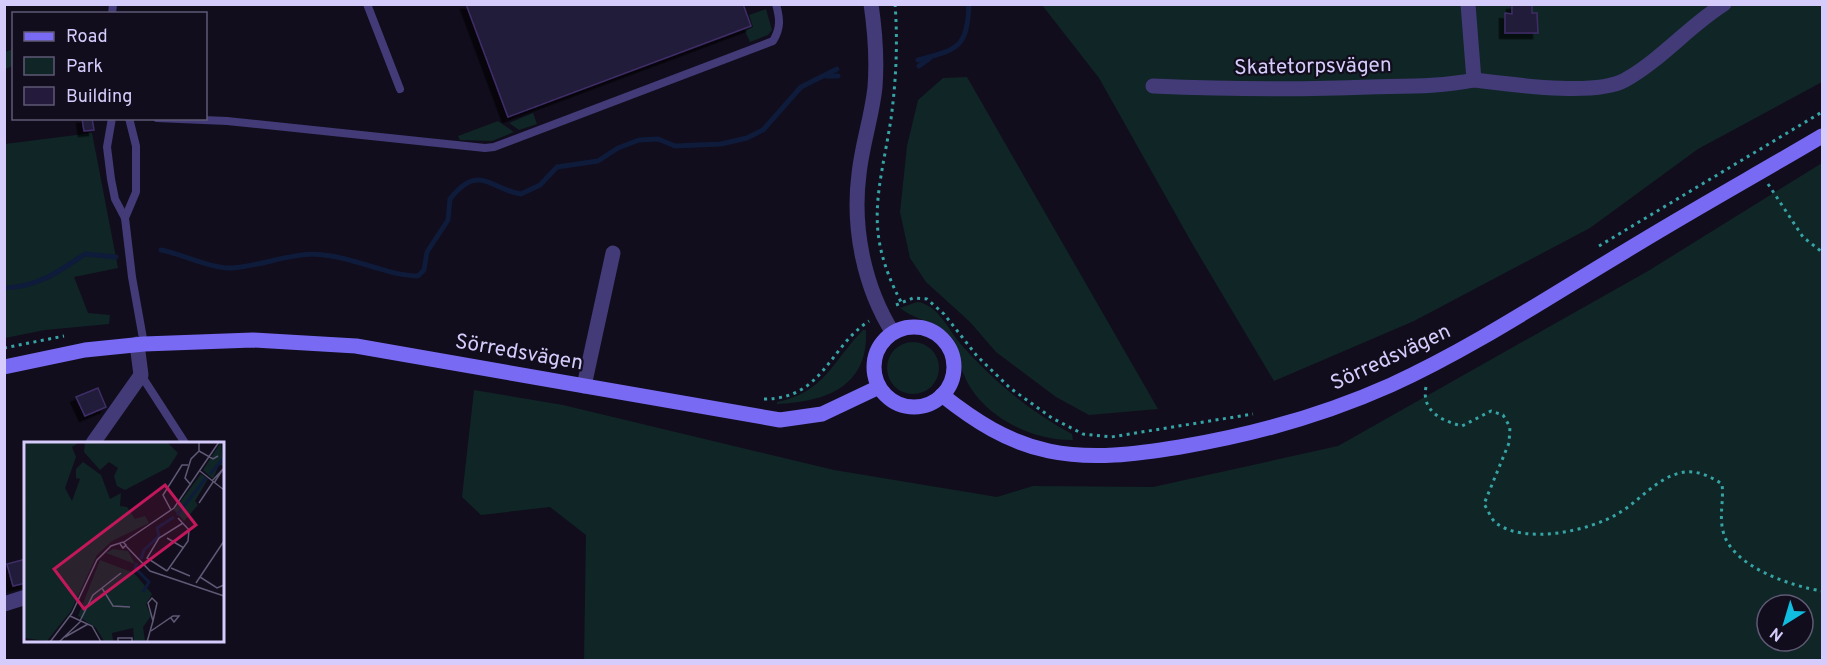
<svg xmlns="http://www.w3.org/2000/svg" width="1827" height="665" font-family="Overpass,sans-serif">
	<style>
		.green { fill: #102525; fill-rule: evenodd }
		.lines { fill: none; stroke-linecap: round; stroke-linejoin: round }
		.stream { stroke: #0e1b3a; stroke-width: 5 }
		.building { fill: #241a3b; stroke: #3e2e66; stroke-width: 1.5; filter: url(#shadow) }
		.path { stroke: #36a3a5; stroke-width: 3; stroke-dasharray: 3 4.5; stroke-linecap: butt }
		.lane { stroke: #423b78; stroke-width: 8 }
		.street { stroke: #423b78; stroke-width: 15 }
		.secondary { stroke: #796af3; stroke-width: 15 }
		.labels { text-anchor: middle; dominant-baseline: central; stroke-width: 4.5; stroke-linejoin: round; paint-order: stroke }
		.street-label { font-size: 21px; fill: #d5ccfb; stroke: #110d1c }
		.inset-river { fill: none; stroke: #0e1b3a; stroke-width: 3 }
		.inset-road { fill: none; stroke: #5f5975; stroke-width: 1.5 }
		.view { fill: #c2185b; fill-opacity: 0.15; stroke: #c2185b; stroke-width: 3 }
		.inset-edge { fill: none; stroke: #d5ccfb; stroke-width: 3 }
	</style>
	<defs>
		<filter id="shadow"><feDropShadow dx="-5.5" dy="5.5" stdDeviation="0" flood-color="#0009"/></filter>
	</defs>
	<rect width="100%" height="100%" fill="#110d1c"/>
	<g class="green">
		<path d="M 1042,5 L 1822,5 L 1822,82 L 1698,149 L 1590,228 L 1414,321 L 1274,381 L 1193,245 L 1099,78 Z"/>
		<path d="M 766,9 L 772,30 L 768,35 L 750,42 L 745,31 L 753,27 L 749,15 Z"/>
		<path d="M 13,49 L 13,66 L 5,69 L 5,52 Z"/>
		<path d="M 967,77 L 1158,409 L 1089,415 L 1056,397 L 996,352 L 970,322 L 926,282 L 910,258 L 900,212 L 907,146 L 918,100 L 943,78 Z"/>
		<path d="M 533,113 L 537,124 L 519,130 L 509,123 Z"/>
		<path d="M 498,121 L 514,132 L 492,141 L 460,140 L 458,136 Z"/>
		<path d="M 92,133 L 118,268 L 74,277 L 88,313 L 110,315 L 109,324 L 45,330 L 5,338 L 5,144 Z"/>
		<path d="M 1822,163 L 1822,660 L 584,660 L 586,535 L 550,507 L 481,515 L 462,497 L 474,390 L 563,405 L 834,470 L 997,497 L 1033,486 L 1153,487 L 1338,446 L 1648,271 ZM 1767,605 L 1803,605 L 1803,641 L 1767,641 Z"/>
		<path d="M 917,302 C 937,304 947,327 959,342 C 991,379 1029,411 1072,434 L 1073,440 C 1031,441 980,415 964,375 C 958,362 962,349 951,337 C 938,321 916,321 900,308 Z"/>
		<path d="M 863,330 L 866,330 C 869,387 825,402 777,404 L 777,402 C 825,392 832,362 863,330 Z"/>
		<circle cx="913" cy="368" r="26"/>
	</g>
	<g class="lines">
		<g class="stream">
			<path d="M 918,60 C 958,49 967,49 969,4"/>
			<path d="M 919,66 L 930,58"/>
			<path d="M 826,76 L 838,76"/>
			<path d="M 161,250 C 182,254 211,269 232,268 C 263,266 294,251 324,255 C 356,258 385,275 418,276 L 424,270 L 427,252 L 448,220 L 450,199 C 479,162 491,190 521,194 L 540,185 L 557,167 L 598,161 L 618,148 L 639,140 L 658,139 L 675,146 L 721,144 L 747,138 L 763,130 L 801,87 L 837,69"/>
			<path d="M 4,288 C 38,287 58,272 85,254 L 116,257"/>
		</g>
	</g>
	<g class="building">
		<path d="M 466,4 L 743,4 L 751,26 L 508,117 Z"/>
		<path d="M 1512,4 L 1532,4 L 1532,13 L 1537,13 L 1538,33 L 1505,33 L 1505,13 L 1512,14 Z"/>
		<path d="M 82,118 L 92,118 L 94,130 L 84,131 Z"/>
		<path d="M 98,388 L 106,407 L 85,416 L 76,397 Z"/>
		<path d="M 26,559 L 26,583 L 13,586 L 7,564 Z"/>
	</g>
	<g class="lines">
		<g class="path">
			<path d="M 895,4 C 898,43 896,81 891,119 C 879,194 863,229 901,302"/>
			<path d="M 1768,184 L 1803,237 L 1822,252"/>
			<path d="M 1599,246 L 1822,112"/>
			<path d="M 896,305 L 913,298 L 927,299 L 944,314 L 977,356 L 1010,388 L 1052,418 L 1083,434 L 1111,437 L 1253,414"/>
			<path d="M 4,348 L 64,336"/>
			<path d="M 1426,387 C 1421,411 1442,421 1462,426 L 1491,411 L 1503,415 L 1510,427 L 1509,443 L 1484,504 C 1488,510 1491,519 1496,523 C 1525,545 1590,531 1619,513 C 1638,502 1657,478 1680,473 C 1695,469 1710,476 1722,484 C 1724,500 1719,515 1723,531 C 1731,566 1790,586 1822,591"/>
			<path d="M 764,399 C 823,399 829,347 869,321"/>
		</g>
		<g class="lane">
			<path d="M 367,4 L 400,89"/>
			<path d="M 112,14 L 113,4"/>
			<path d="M 112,118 L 107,147 L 111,179 L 115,199 L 125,218 L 132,277 L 144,344"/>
			<path d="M 157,118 L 227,121 L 485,148 L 494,147 L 773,41 C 781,28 780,19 776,4"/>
			<path d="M 125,218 L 136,192 L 136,146 L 129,118"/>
			<path d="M 141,375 L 185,443"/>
		</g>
		<g class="street">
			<path d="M 871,4 C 875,31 877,61 875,87 C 872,116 862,145 859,174 C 852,228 864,287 893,333"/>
			<path d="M 1468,4 L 1474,80 C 1509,84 1595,97 1625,80 C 1661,60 1689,26 1724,4"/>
			<path d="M 1153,86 C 1225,89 1297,90 1369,87 C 1404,86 1439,87 1474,80"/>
			<path d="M 584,386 L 613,253"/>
			<path d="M 93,443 L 141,375 L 137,344"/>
			<path d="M 4,604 L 26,597"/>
		</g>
		<g class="secondary">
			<circle cx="914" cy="367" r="40"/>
			<path d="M 4,367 L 85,350 L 144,344 L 253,340 L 356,346 L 780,420 L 822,414 L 879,387"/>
			<path d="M 942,395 C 975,421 1007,442 1049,451 C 1092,460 1137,454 1180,447 C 1252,435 1324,415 1391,385 C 1472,348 1547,298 1624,252 C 1689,212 1756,175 1822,136"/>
		</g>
	</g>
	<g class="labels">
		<g class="street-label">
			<text transform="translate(1313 67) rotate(-1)">Skatetorpsvägen</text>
			<text transform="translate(519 353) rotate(10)">Sörredsvägen</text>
			<text transform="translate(1391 358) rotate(-25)">Sörredsvägen</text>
		</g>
	</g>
	<g transform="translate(24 442)">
		<rect width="200" height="200" fill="#110d1c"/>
		<path d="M 2,0 L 56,0 L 48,5 L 52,15 L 41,46 L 48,59 L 56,37 L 52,36 L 52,27 L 59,20 L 77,33 L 86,57 L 97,51 L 96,64 L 103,65 L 111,77 L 121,74 L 125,81 L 88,99 L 73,113 L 47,169 L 23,199 L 0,196 ZM 61,0 L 143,0 L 154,11 L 145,25 L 101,48 L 93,44 L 90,34 L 94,26 L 85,20 L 76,28 L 60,10 ZM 197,0 L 199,23 L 195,23 L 189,37 L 179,28 ZM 177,32 L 184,37 L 171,59 L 174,63 L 160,79 L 150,68 ZM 89,107 L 104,109 L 111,122 L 82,111 ZM 76,118 L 110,131 L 128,152 L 122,162 L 127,174 L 119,185 L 121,199 L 110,199 L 109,186 L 88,191 L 89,199 L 80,199 L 72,186 L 54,174 Z" fill="#102525"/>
		<path class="inset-river" d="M 186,32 L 200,16M 153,73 L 182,36M 117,117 L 120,108 L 135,94 L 133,86 L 150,75M 113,121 L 111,126 L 125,140 L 119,150"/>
		<path class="inset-road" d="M 175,0 L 175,9 L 189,17 L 194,14M 176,29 L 200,48M 188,39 L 199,27 L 190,41M 167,43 L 161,36 L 167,17 L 175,9M 175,61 L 189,40M 147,68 L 139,53 L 158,23 L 164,23M 143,96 L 160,106M 100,100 L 150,66 L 195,0M 102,104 L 126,129 L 200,154M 147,126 L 166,134M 143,129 L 123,116 L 135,96 L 159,81M 143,129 L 164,99 L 165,88 L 154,76M 176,135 L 193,146 L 200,143M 172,141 L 200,99M 78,146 L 97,131M 46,174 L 68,184 L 77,200M 56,179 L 69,153 L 78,146 L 89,164 L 106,165M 127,189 L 149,174 L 155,174 L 150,180 L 147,176M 41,195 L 64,182M 26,200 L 48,171 L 73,118 L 87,104 L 99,100 L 102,103 L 99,106 L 96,102M 35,200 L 57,179M 94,200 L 94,196 L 108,196 L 108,200M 123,200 L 129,179 L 133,161 L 128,156 L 124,161 L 129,179"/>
		<path class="view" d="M 141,43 L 172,83 L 60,167 L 30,127 Z"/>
		<rect width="200" height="200" class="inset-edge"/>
	</g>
	<rect width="1827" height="665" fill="none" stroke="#d5ccfb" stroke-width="12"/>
	<rect x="12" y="12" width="195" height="108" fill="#110d1c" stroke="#5f5975" stroke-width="1.5"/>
	<rect x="24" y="32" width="30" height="9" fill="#796af3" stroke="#5f5975" stroke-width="1.5"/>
	<text x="66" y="42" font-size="18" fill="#d5ccfb">Road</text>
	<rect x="24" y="57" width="30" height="18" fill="#102525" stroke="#5f5975" stroke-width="1.5"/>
	<text x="66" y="72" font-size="18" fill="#d5ccfb">Park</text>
	<rect x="24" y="87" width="30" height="18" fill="#241a3b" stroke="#5f5975" stroke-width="1.5"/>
	<text x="66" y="102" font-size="18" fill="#d5ccfb">Building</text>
	<g transform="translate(1785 623) rotate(217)"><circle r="28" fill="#110d1c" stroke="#5f5975" stroke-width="1.5"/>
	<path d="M0-4.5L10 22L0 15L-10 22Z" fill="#11bce1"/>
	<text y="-9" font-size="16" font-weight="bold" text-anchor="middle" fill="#d5ccfb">N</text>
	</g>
</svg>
